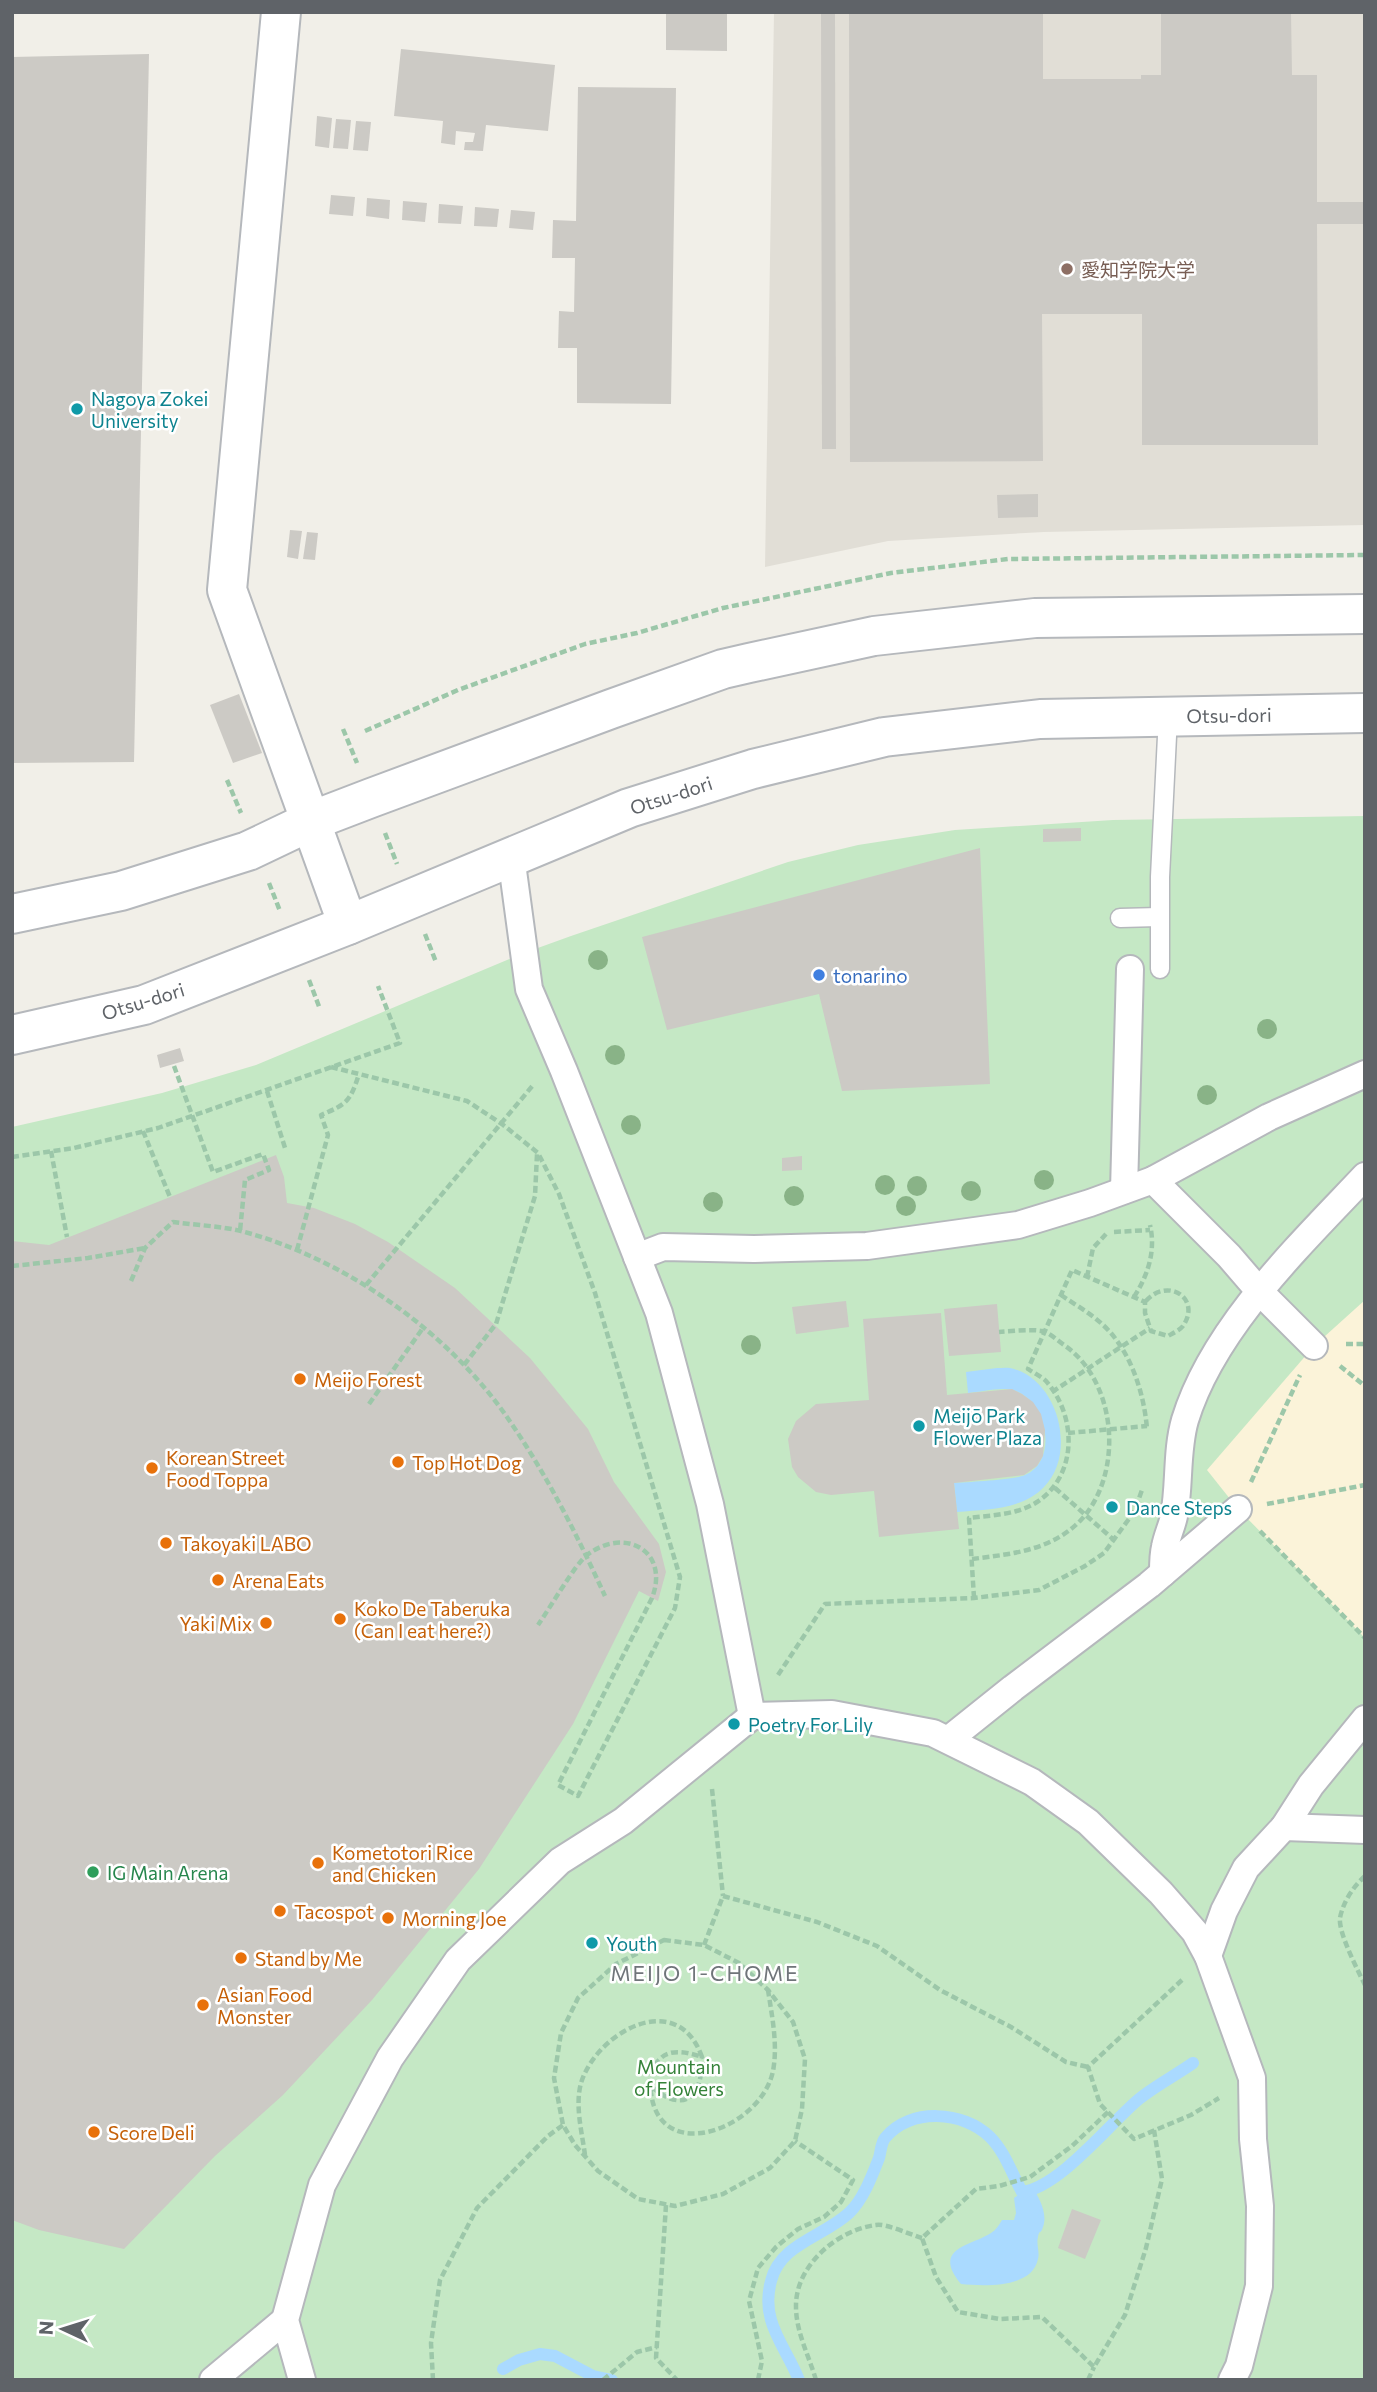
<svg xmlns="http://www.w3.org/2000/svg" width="1377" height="2392" font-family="Commissioner,'Noto Sans JP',sans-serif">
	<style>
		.education { fill: #e1ded6 }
		.green { fill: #c5e8c5 }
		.sand { fill: #fbf3d9 }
		.water { fill: #aadaff }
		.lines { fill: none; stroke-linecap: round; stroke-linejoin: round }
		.stream { stroke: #aadaff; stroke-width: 12 }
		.building { fill: #cccac5 }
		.service-casing { stroke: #b5b8bc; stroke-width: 21 }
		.pedestrian-casing { stroke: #b5b8bc; stroke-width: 30 }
		.tertiary-casing { stroke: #b5b8bc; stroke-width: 42 }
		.path { stroke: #9cc7a9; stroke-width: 4.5; stroke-dasharray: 7 3.5; stroke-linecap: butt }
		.service { stroke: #fff; stroke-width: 18 }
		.pedestrian { stroke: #fff; stroke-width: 26 }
		.tertiary { stroke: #fff; stroke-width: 38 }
		.tree { fill: #89b387 }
		.education-dot { fill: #8d6e63; stroke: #fff; stroke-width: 2.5 }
		.culture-dot { fill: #0f9aa8; stroke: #fff; stroke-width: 2.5 }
		.shop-dot { fill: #3f7fe0; stroke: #fff; stroke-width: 2.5 }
		.food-dot { fill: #e8710a; stroke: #fff; stroke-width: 2.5 }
		.leisure-dot { fill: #2e9e5b; stroke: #fff; stroke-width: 2.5 }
		.labels { text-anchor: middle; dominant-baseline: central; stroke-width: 5; stroke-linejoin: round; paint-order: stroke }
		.education-label { font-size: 19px; fill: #785e54; stroke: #fff; text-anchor: start }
		.culture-label { font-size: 19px; fill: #0d838f; stroke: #fff; text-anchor: start }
		.street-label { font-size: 19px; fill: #5f6368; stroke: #fff }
		.shop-label { font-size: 19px; fill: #366cbe; stroke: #fff; text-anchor: start }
		.food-label { font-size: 19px; fill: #c56008; stroke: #fff; text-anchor: start }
		.leisure-label { font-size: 19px; fill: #27864d; stroke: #fff; text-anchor: start }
		.park-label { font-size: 19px; fill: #348238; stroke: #fff }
		.neighbourhood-label { font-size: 21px; letter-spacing: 2px; fill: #70757a; stroke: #fff }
	</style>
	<rect width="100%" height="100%" fill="#f1efe8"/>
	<path class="education" d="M 774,12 L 1365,12 L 1365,525 L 1044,532 L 888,541 L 765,567 Z"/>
	<path class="green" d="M 1365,816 L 1365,2380 L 12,2380 L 12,1127 L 162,1093 L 256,1065 L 524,953 L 571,936 L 788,862 L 858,845 L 955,830 L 1113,820 Z"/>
	<path class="sand" d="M 1365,1300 L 1365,1638 L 1238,1509 L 1207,1470 L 1314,1346 Z"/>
	<g class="water">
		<path d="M 997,1368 C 1002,1368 1009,1367 1014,1369 C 1059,1382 1077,1454 1044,1487 C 1022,1510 987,1509 957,1512 L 954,1483 C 969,1482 1014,1480 1025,1475 C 1059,1460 1047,1403 1016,1391 C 1003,1386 982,1392 968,1393 L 966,1372 Z"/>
		<path d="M 1032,2186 C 1039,2198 1048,2213 1043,2227 C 1040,2236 1040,2228 1038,2237 C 1036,2244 1040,2252 1038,2259 C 1032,2289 983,2286 961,2284 C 931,2248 971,2246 991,2233 C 996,2230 999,2225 1002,2220 L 1014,2220 L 1016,2213 L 1014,2198 Z"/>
	</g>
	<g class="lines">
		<g class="stream">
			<path d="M 503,2369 L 519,2360 L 540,2354 L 555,2356 L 593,2376 L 612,2380"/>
			<path d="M 799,2380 C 785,2345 760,2322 771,2281 C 780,2244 823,2237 849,2213 C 863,2200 872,2176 879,2158 C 881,2151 881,2143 885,2138 C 910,2107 964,2111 990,2137 C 1005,2152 1012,2174 1022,2192 C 1060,2187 1109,2124 1139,2099 C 1155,2086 1176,2075 1193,2063"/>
		</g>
	</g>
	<g class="building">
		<path d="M 666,12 L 727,12 L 727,51 L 666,50 Z"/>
		<path d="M 821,12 L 835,12 L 836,449 L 822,449 Z"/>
		<path d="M 849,12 L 1043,12 L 1043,79 L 1141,79 L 1141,75 L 1161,75 L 1161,12 L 1291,12 L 1292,75 L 1317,75 L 1317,202 L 1365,202 L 1365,224 L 1317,224 L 1318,445 L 1142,445 L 1142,314 L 1042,314 L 1043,461 L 850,462 Z"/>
		<path d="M 401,49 L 555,65 L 548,131 L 486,125 L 483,151 L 464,150 L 465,142 L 473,142 L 475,133 L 456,131 L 455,145 L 441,143 L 443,121 L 394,116 Z"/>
		<path d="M 149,54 L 134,762 L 12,763 L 12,57 Z"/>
		<path d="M 578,87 L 676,88 L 671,404 L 577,403 L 577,348 L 558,348 L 559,311 L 574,312 L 575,258 L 552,258 L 553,220 L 576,221 Z"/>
		<path d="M 317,116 L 332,118 L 329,148 L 315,146 Z"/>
		<path d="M 336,119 L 351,120 L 348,149 L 333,148 Z"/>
		<path d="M 356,121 L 371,122 L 368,151 L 353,150 Z"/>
		<path d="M 331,195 L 355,197 L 353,216 L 329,214 Z"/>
		<path d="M 367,198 L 390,200 L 389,219 L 366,216 Z"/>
		<path d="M 403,201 L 427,203 L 425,222 L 402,220 Z"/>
		<path d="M 439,204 L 463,206 L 461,224 L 438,223 Z"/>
		<path d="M 475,207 L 499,209 L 497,227 L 474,226 Z"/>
		<path d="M 511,210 L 535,212 L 533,230 L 509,228 Z"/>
		<path d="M 1038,494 L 1038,517 L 998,518 L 997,495 Z"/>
		<path d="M 290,530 L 302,531 L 298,559 L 287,557 Z"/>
		<path d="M 307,532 L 318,533 L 315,560 L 303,559 Z"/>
		<path d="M 239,694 L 262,753 L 233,763 L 210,705 Z"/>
		<path d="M 1081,828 L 1081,841 L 1043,842 L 1043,829 Z"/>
		<path d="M 980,848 L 990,1084 L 842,1091 L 819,994 L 667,1030 L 642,937 Z"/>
		<path d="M 180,1048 L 184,1061 L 160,1068 L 157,1055 Z"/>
		<path d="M 276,1155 L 284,1177 L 287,1203 L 314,1208 L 355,1224 L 388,1242 L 455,1288 L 530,1358 L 588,1429 L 614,1482 L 659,1544 L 666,1572 L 658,1601 L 639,1591 L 573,1724 L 479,1869 L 372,2000 L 283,2095 L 215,2156 L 124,2249 L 39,2230 L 12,2220 L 12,1241 L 49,1245 Z"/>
		<path d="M 802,1156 L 802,1170 L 782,1171 L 782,1158 Z"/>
		<path d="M 846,1301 L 849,1327 L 796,1334 L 792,1307 Z"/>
		<path d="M 997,1304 L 1001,1352 L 949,1356 L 944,1309 Z"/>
		<path d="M 941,1313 L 947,1395 L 1012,1389 L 1022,1394 L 1033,1402 L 1041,1414 L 1045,1430 L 1043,1456 L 1037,1466 L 1024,1475 L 954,1483 L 959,1529 L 879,1537 L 874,1491 L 831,1495 L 816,1492 L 798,1477 L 792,1467 L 788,1439 L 796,1421 L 816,1404 L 869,1400 L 863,1319 Z"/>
		<path d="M 1072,2209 L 1101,2220 L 1085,2259 L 1058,2248 Z"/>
	</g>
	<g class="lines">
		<defs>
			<g id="service">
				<path d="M 1120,918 L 1159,917"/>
				<path d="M 1160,969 L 1160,877 L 1168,716"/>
			</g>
			<g id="pedestrian">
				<path d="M 511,856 L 529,989 L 564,1071 L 659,1313 L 710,1504 L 752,1716"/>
				<path d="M 1153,1180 L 1229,1256 L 1260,1292 L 1314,1346"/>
				<path d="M 1124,1190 L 1130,969"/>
				<path d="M 637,1257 L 663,1247 L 754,1249 L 867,1246 L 1018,1225 L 1090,1203 L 1153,1180 L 1269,1117 L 1365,1074"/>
				<path d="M 1163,1573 C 1163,1565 1163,1555 1165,1547 C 1167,1536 1172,1526 1174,1516 C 1180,1485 1176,1451 1185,1420 C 1213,1328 1300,1245 1365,1176"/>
				<path d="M 948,1740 L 1013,1688 L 1149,1585 L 1238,1509"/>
				<path d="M 1284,1827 L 1365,1830"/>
				<path d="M 1208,1956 L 1224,1911 L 1246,1868 L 1284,1827 L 1311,1785 L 1365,1719"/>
				<path d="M 213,2380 L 285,2320"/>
				<path d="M 302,2380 L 285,2320 L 322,2185 L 390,2058 L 458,1960 L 560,1861 L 623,1821 L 752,1716 L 832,1714 L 933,1733 L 1032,1782 L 1088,1822 L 1161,1893 L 1195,1932 L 1208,1956 L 1252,2078 L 1253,2139 L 1260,2206 L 1259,2286 L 1239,2366 L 1232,2380"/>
			</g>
			<g id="tertiary">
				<path d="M 281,12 L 227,590 L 348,925"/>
				<path d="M 12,914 L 121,891 L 248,851 L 311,821 L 371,798 L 611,709 L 723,669 L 749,663 L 874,636 L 1035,618 L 1365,614"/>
				<path d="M 12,1035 L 144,1005 L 348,925 L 629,808 L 753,769 L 884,737 L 1040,719 L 1365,713"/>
			</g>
		</defs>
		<use href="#service" class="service-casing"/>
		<use href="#pedestrian" class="pedestrian-casing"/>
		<use href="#tertiary" class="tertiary-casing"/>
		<g class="path">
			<path d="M 343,729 L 357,763"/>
			<path d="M 365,731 L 458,690 L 585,644 L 637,633 L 723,608 L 891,573 L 1008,559 L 1365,555"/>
			<path d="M 227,780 L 241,813"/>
			<path d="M 385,833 L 397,864"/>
			<path d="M 269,883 L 280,911"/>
			<path d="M 425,934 L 436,962"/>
			<path d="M 309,980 L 320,1009"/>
			<path d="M 174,1066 L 213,1172 L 263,1154 L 269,1170 L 245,1180 L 240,1231"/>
			<path d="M 331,1067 L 467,1101 L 502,1124 L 538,1153 L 559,1194 L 595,1293 L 680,1577 L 675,1608 L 578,1796 L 558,1785 L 652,1598 C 670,1551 625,1526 587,1555 C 576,1563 548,1611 538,1625"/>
			<path d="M 267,1091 L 286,1151"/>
			<path d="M 143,1131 L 170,1197"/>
			<path d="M 51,1151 L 67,1237"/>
			<path d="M 12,1157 L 74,1148 L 158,1128 L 400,1043 L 378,986"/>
			<path d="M 1114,1232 L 1150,1230"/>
			<path d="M 297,1250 L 328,1135 L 321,1115 C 347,1104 350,1102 359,1074"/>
			<path d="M 12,1266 L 88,1258 L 145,1248"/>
			<path d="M 1087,1277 L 1093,1248 L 1106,1234"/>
			<path d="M 131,1281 L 145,1248 L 173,1222 C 195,1225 220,1226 241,1231 C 344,1258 449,1332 509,1420 C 547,1475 577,1535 605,1596"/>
			<path d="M 366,1285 L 534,1084"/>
			<path d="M 1061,1295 C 1074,1304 1090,1313 1102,1324 C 1130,1349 1144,1392 1147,1429"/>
			<path d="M 1134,1297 C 1148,1275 1156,1251 1150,1225"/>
			<path d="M 1346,1344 L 1365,1344"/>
			<path d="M 464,1365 L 496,1324 L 535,1196 L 537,1154"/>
			<path d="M 1340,1366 L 1365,1386"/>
			<path d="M 1052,1392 L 1150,1328"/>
			<path d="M 369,1404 L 423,1328"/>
			<path d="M 1068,1433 L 1147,1426"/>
			<path d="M 1251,1482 L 1300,1375"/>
			<path d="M 1055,1488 L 1114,1540"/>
			<path d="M 1267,1504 L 1365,1485"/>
			<path d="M 1260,1531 L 1365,1638"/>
			<path d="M 972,1559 C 1011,1554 1050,1551 1080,1521 C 1124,1475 1118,1382 1064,1345 C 1058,1341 1049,1332 1042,1331 C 1029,1329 1013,1331 999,1332"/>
			<path d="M 974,1598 L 969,1518 C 992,1515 1017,1515 1037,1502 C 1078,1475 1077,1416 1046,1381 C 1042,1377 1034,1373 1028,1369 L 1072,1270 L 1145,1302 L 1145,1313 L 1151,1331 L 1168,1336 C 1173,1333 1180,1330 1183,1326 C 1202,1298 1167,1276 1145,1302"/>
			<path d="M 778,1675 L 825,1604 L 974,1598 L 1039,1590 L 1085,1566 L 1104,1553 L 1134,1512 L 1142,1490"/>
			<path d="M 712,1789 L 723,1896"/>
			<path d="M 1365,1876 C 1353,1887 1343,1902 1340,1918 C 1338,1932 1358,1971 1365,1985"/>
			<path d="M 664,1940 L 704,1945 L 739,1963 L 768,1990 L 793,2022 L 805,2059 L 802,2109 L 795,2141 L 770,2168 L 723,2194 L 675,2206 L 638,2199 L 598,2171 L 575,2145 L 563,2125 L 554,2078 L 561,2033 L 578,1998 L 616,1964 Z"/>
			<path d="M 704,1945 L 723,1896 L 817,1922 L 877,1946 L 940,1990 L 1011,2027 L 1066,2062 L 1088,2067"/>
			<path d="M 1182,1980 L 1088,2067 L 1100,2104 L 1134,2139 L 1191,2115 L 1219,2098"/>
			<path d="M 652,2087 C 686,2116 703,2094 702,2057"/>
			<path d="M 1108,2112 L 1072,2146 L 1030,2177 L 999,2186 L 976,2189 L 922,2238 L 936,2277 L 958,2312 L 1000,2319 L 1042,2317 L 1094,2367 L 1125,2315 L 1146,2248 L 1162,2179 L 1154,2130"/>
			<path d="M 585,2155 C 582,2132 574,2103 582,2080 C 600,2030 678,1989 702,2057 C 690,2053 671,2048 661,2058 C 650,2068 650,2079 651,2093 C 660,2166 761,2129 773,2071 C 778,2045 772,2016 768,1990"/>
			<path d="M 666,2205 L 656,2358 L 677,2380"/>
			<path d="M 433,2380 L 431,2343 L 440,2280 L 477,2208 L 548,2136 L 563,2125"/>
			<path d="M 603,2380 L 637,2352 L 657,2347"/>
			<path d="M 758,2380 L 762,2361 L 749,2301 L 758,2268 L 776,2247 L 798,2229 L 824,2217 L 841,2202 L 853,2180 L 795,2141"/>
			<path d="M 816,2380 C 809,2356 796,2332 796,2307 C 795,2266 837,2230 876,2225 C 886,2223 911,2235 922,2238"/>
			<path d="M 1088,2380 L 1094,2367"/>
		</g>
		<use href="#service" class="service"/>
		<use href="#pedestrian" class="pedestrian"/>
		<use href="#tertiary" class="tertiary"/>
	</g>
	<g class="tree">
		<circle cx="598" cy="960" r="10"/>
		<circle cx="1267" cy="1029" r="10"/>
		<circle cx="615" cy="1055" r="10"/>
		<circle cx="1207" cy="1095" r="10"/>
		<circle cx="631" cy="1125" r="10"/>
		<circle cx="1044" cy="1180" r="10"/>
		<circle cx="885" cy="1185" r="10"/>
		<circle cx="917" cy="1186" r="10"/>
		<circle cx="971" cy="1191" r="10"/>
		<circle cx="794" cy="1196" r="10"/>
		<circle cx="713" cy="1202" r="10"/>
		<circle cx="906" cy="1206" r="10"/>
		<circle cx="751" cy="1345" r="10"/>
	</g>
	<circle class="education-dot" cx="1067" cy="269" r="7"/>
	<g class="culture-dot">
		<circle cx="77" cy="409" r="7"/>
		<circle cx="919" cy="1426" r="7"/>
		<circle cx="1112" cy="1507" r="7"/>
		<circle cx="734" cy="1724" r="7"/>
		<circle cx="592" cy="1943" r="7"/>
	</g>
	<circle class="shop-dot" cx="819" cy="975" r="7"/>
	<g class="food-dot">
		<circle cx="300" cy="1379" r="7"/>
		<circle cx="398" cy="1462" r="7"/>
		<circle cx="152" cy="1468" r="7"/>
		<circle cx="166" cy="1543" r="7"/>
		<circle cx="218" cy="1580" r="7"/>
		<circle cx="340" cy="1619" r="7"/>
		<circle cx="266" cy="1623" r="7"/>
		<circle cx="318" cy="1863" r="7"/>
		<circle cx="280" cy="1911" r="7"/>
		<circle cx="388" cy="1918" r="7"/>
		<circle cx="241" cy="1958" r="7"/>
		<circle cx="203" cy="2005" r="7"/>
		<circle cx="94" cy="2132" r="7"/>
	</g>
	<circle class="leisure-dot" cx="93" cy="1872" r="7"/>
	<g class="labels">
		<g class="education-label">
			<text x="1081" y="269">愛知学院大学</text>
		</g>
		<g class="culture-label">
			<text x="91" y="398">Nagoya Zokei<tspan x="91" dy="22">University</tspan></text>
			<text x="933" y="1415">Meijō Park<tspan x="933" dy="22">Flower Plaza</tspan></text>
			<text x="1126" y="1507">Dance Steps</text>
			<text x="748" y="1724">Poetry For Lily</text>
			<text x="606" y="1943">Youth</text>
		</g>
		<g class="street-label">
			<text transform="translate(1229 715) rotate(-1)">Otsu-dori</text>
			<text transform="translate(671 795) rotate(-18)">Otsu-dori</text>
			<text transform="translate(143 1001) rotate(-17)">Otsu-dori</text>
		</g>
		<g class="shop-label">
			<text x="833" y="975">tonarino</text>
		</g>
		<g class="food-label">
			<text x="314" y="1379">Meijo Forest</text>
			<text x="166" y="1457">Korean Street<tspan x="166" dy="22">Food Toppa</tspan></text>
			<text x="412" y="1462">Top Hot Dog</text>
			<text x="180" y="1543">Takoyaki LABO</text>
			<text x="232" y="1580">Arena Eats</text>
			<text x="354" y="1608">Koko De Taberuka<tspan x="354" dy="22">(Can I eat here?)</tspan></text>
			<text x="252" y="1623" text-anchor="end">Yaki Mix</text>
			<text x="332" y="1852">Kometotori Rice<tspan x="332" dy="22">and Chicken</tspan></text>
			<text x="294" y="1911">Tacospot</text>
			<text x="402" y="1918">Morning Joe</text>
			<text x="255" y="1958">Stand by Me</text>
			<text x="217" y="1994">Asian Food<tspan x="217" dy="22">Monster</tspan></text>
			<text x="108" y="2132">Score Deli</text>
		</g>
		<g class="leisure-label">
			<text x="107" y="1872">IG Main Arena</text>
		</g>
		<g class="park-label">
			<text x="679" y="2066">Mountain<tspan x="679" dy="22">of Flowers</tspan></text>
		</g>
		<g class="neighbourhood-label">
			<text x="705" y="1972">MEIJO 1-CHOME</text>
		</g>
	</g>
	<rect width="1377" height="2392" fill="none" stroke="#5f6368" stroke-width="28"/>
	<g transform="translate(63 2329) rotate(274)" stroke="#ffffff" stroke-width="5" paint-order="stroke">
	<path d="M0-5L12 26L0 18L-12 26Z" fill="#5f6368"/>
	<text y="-10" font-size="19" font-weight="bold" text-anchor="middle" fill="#5f6368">N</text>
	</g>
</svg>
